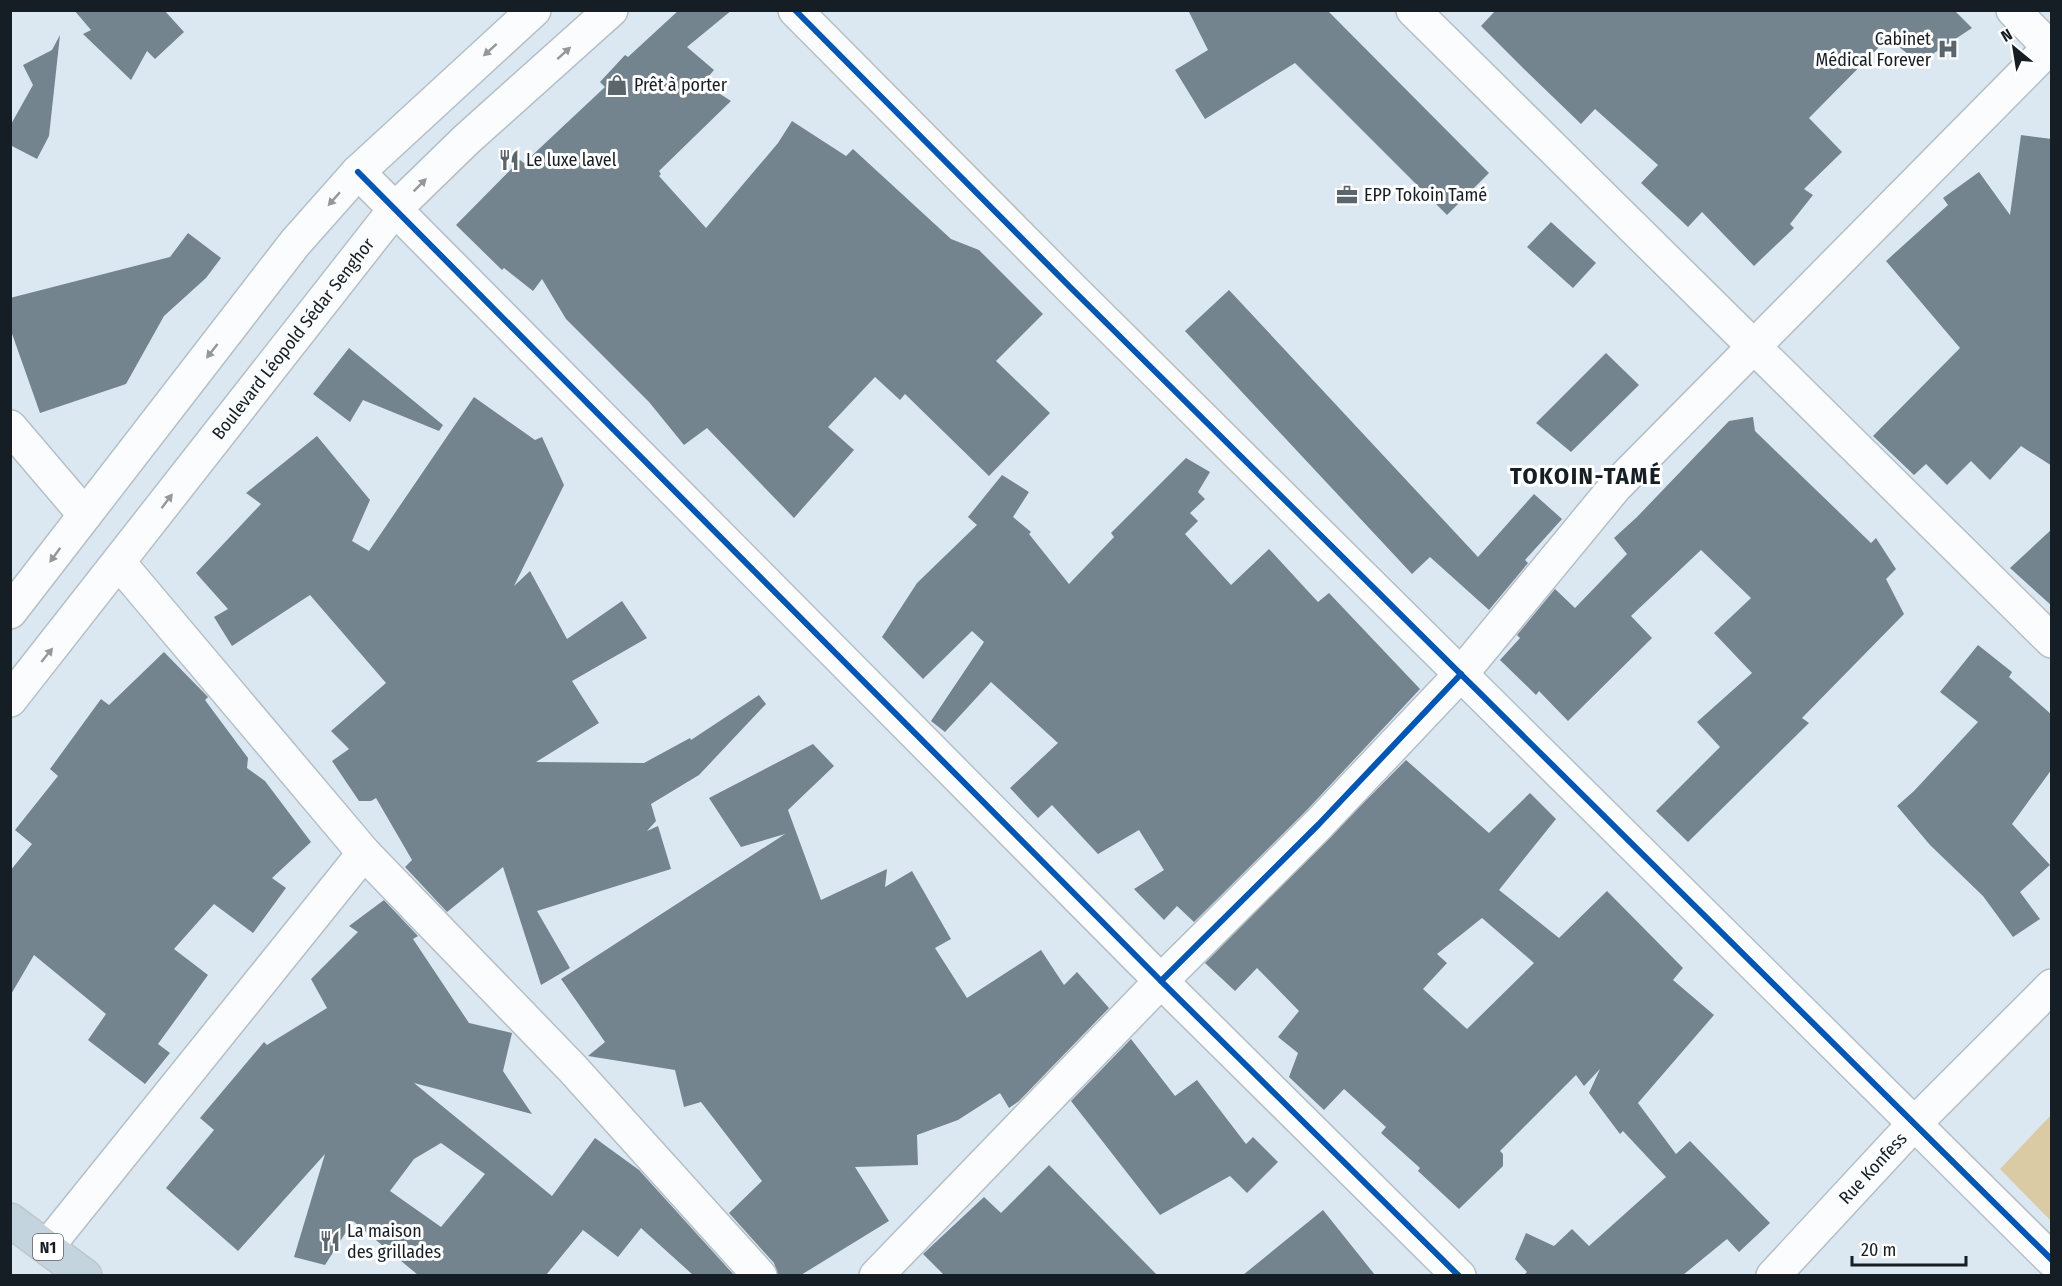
<svg xmlns="http://www.w3.org/2000/svg" width="2062" height="1286" font-family="'Fira Sans Condensed',sans-serif">
	<style>
		.green { fill: #dbcba5 }
		.building { fill: #73848f; fill-rule: evenodd }
		.lines { fill: none; stroke-linecap: round; stroke-linejoin: round }
		.street-casing { stroke: #b4bfc6; stroke-width: 36 }
		.secondary-casing { stroke: #b4bfc6; stroke-width: 36 }
		.highway-casing { stroke: #bfc6ca; stroke-width: 36 }
		.street { stroke: #fafcfd; stroke-width: 33 }
		.secondary { stroke: #fafcfd; stroke-width: 33 }
		.highway { stroke: #c4d4de; stroke-width: 33 }
		.cycleway-casing { stroke: #fff; stroke-width: 10 }
		.cycleway { stroke: #0057b8; stroke-width: 6 }
		.oneway { fill: #93989b }
		.labels { text-anchor: middle; dominant-baseline: central; stroke-width: 6; stroke-linejoin: round; paint-order: stroke }
		.shield { fill: #fff; stroke: #5b6266; stroke-width: 1.5 }
		.shield-label { font-size: 16px; font-weight: bold; fill: #151e24 }
		.poi-label { font-size: 18px; fill: #151e24; stroke: #fff; text-anchor: start }
		.street-label { font-size: 18px; fill: #151e24; stroke: #fff }
		.district-label { font-size: 24px; font-weight: bold; letter-spacing: 1.5px; fill: #151e24; stroke: #fff }
	</style>
	<rect width="100%" height="100%" fill="#dbe8f1"/>
	<path class="green" d="M 2051,1115 L 2051,1221 L 2000,1169 Z"/>
	<g class="building">
		<path d="M 74,10 L 164,10 L 184,32 L 155,59 L 147,51 L 131,80 L 83,34 L 91,30 Z"/>
		<path d="M 679,10 L 732,10 L 687,47 L 714,70 L 703,83 L 731,101 L 659,171 L 661,174 L 659,176 L 706,228 L 778,143 L 792,121 L 846,156 L 853,149 L 951,239 L 979,250 L 1043,314 L 996,361 L 1050,413 L 989,476 L 905,394 L 900,400 L 875,377 L 828,427 L 854,450 L 794,518 L 707,428 L 684,445 L 649,402 L 566,319 L 542,279 L 533,291 L 504,268 L 502,270 L 456,225 L 520,160 L 524,163 L 605,87 L 600,82 L 625,55 L 628,57 Z"/>
		<path d="M 1188,10 L 1327,10 L 1489,173 L 1447,215 L 1295,63 L 1205,119 L 1175,70 L 1208,50 Z"/>
		<path d="M 1496,10 L 1954,10 L 1972,28 L 1919,63 L 1888,38 L 1809,118 L 1842,152 L 1804,189 L 1813,195 L 1790,224 L 1794,228 L 1754,266 L 1702,212 L 1688,227 L 1641,183 L 1658,165 L 1595,109 L 1581,124 L 1523,68 L 1481,26 Z"/>
		<path d="M 60,35 L 49,136 L 37,159 L 10,145 L 10,126 L 33,85 L 23,65 L 52,50 Z"/>
		<path d="M 2021,135 L 2052,139 L 2052,466 L 2021,446 L 1990,480 L 1971,461 L 1947,485 L 1926,464 L 1914,475 L 1873,436 L 1960,348 L 1886,261 L 1948,205 L 1943,198 L 1979,172 L 2010,215 Z"/>
		<path d="M 1551,222 L 1596,263 L 1573,288 L 1527,247 Z"/>
		<path d="M 188,233 L 221,258 L 206,278 L 164,316 L 126,384 L 40,413 L 10,328 L 10,298 L 170,257 Z"/>
		<path d="M 1229,290 L 1478,557 L 1534,494 L 1562,519 L 1525,560 L 1528,563 L 1489,610 L 1430,557 L 1412,574 L 1185,331 Z"/>
		<path d="M 349,348 L 443,425 L 439,431 L 363,400 L 350,422 L 313,394 Z"/>
		<path d="M 1606,353 L 1639,385 L 1571,452 L 1536,423 Z"/>
		<path d="M 474,397 L 535,440 L 542,437 L 564,485 L 514,586 L 530,571 L 567,639 L 622,601 L 647,638 L 572,681 L 599,723 L 536,762 L 644,763 L 690,738 L 691,740 L 759,695 L 766,704 L 699,775 L 651,804 L 656,821 L 647,831 L 658,826 L 671,869 L 537,911 L 570,968 L 541,985 L 503,867 L 447,912 L 405,867 L 412,860 L 376,798 L 371,801 L 359,801 L 332,761 L 349,749 L 331,731 L 386,683 L 310,595 L 232,646 L 214,617 L 228,609 L 196,573 L 261,504 L 246,493 L 317,436 L 370,500 L 352,541 L 369,551 Z"/>
		<path d="M 1753,417 L 1755,431 L 1871,543 L 1876,538 L 1896,569 L 1886,579 L 1904,614 L 1802,718 L 1809,723 L 1688,842 L 1656,811 L 1720,747 L 1697,722 L 1752,673 L 1714,633 L 1751,598 L 1701,550 L 1631,616 L 1652,638 L 1568,721 L 1539,691 L 1536,695 L 1500,660 L 1520,638 L 1517,635 L 1555,589 L 1575,608 L 1627,554 L 1614,538 L 1637,517 L 1729,421 Z"/>
		<path d="M 1186,458 L 1210,472 L 1198,492 L 1205,499 L 1190,513 L 1198,521 L 1185,534 L 1231,585 L 1269,549 L 1318,602 L 1329,593 L 1420,689 L 1306,811 L 1194,922 L 1177,906 L 1164,920 L 1134,889 L 1164,870 L 1139,830 L 1098,854 L 1052,805 L 1038,818 L 1010,788 L 1058,743 L 991,682 L 945,732 L 931,721 L 984,642 L 972,631 L 923,679 L 882,637 L 917,583 L 977,525 L 968,517 L 1002,475 L 1029,492 L 1013,517 L 1031,532 L 1029,534 L 1069,584 L 1114,537 L 1111,533 Z"/>
		<path d="M 2052,529 L 2052,606 L 2010,568 Z"/>
		<path d="M 1978,645 L 2012,672 L 2009,677 L 2052,715 L 2052,769 L 2012,824 L 2050,865 L 2020,892 L 2040,919 L 2013,937 L 1983,896 L 1930,845 L 1897,806 L 1914,791 L 1978,722 L 1940,692 Z"/>
		<path d="M 164,652 L 208,697 L 205,700 L 248,758 L 247,768 L 265,781 L 311,842 L 272,878 L 286,888 L 253,933 L 214,904 L 174,949 L 208,975 L 158,1044 L 170,1053 L 145,1084 L 88,1040 L 106,1014 L 34,955 L 10,996 L 10,871 L 32,844 L 15,830 L 58,776 L 50,769 L 101,699 L 109,705 Z"/>
		<path d="M 813,744 L 834,766 L 788,810 L 821,900 L 887,869 L 885,887 L 912,871 L 951,939 L 935,948 L 967,998 L 1041,950 L 1064,985 L 1077,972 L 1109,1008 L 1019,1101 L 1009,1108 L 1000,1093 L 958,1120 L 917,1135 L 918,1165 L 855,1167 L 889,1221 L 801,1275 L 778,1275 L 774,1263 L 729,1213 L 762,1181 L 701,1102 L 684,1107 L 675,1070 L 588,1056 L 605,1042 L 561,979 L 785,834 L 741,847 L 709,798 Z"/>
		<path d="M 1406,760 L 1489,833 L 1530,793 L 1556,819 L 1499,890 L 1559,938 L 1607,891 L 1683,968 L 1673,980 L 1714,1015 L 1638,1103 L 1676,1154 L 1690,1141 L 1770,1223 L 1739,1252 L 1727,1239 L 1683,1275 L 1524,1275 L 1527,1272 L 1515,1259 L 1526,1233 L 1554,1246 L 1572,1229 L 1589,1246 L 1666,1177 L 1623,1131 L 1620,1134 L 1589,1093 L 1600,1069 L 1584,1086 L 1576,1075 L 1500,1151 L 1503,1154 L 1503,1166 L 1459,1209 L 1418,1171 L 1420,1168 L 1381,1133 L 1386,1127 L 1344,1089 L 1324,1110 L 1289,1077 L 1298,1053 L 1278,1037 L 1299,1011 L 1257,968 L 1235,991 L 1205,963 ZM 1482,918 L 1534,963 L 1467,1029 L 1423,989 L 1447,963 L 1437,954 Z"/>
		<path d="M 384,900 L 418,936 L 413,939 L 469,1023 L 512,1033 L 503,1071 L 532,1114 L 414,1083 L 552,1196 L 595,1138 L 639,1170 L 734,1275 L 693,1275 L 641,1228 L 618,1257 L 583,1230 L 546,1275 L 418,1275 L 353,1221 L 325,1265 L 294,1257 L 325,1154 L 238,1251 L 166,1188 L 214,1130 L 200,1118 L 264,1042 L 267,1045 L 327,1008 L 311,979 L 358,932 L 349,926 ZM 441,1143 L 485,1174 L 441,1227 L 390,1191 L 414,1159 Z"/>
		<path d="M 1131,1039 L 1175,1096 L 1197,1080 L 1246,1144 L 1253,1137 L 1278,1162 L 1247,1193 L 1230,1176 L 1160,1215 L 1071,1101 Z"/>
		<path d="M 1049,1165 L 1157,1275 L 944,1275 L 923,1254 L 984,1197 L 1001,1213 Z"/>
		<path d="M 1323,1210 L 1375,1275 L 1243,1275 Z"/>
	</g>
	<g class="lines">
		<defs>
			<g id="street">
				<path d="M 795,10 L 1072,289 L 2052,1260"/>
				<path d="M 1413,10 L 2052,641"/>
				<path d="M 2013,10 L 2052,50"/>
				<path d="M 358,172 L 1161,981 L 1459,1276"/>
				<path d="M 10,427 L 85,515"/>
				<path d="M 120,564 L 364,853 L 572,1068 L 760,1276"/>
				<path d="M 47,1247 L 364,853"/>
				<path d="M 876,1276 L 1161,981 L 1319,824 L 1461,674 L 1615,487 L 2049,48"/>
				<path id="s1" d="M 1773,1276 L 1913,1125 L 2052,986"/>
			</g>
			<g id="secondary">
				<path d="M 10,612 L 295,243 L 358,172 L 534,10"/>
				<path id="s2" d="M 10,700 L 395,209 L 467,139 L 611,10"/>
			</g>
			<path id="highway" d="M 10,1220 L 85,1276"/>
		</defs>
		<use href="#street" class="street-casing"/>
		<use href="#secondary" class="secondary-casing"/>
		<use href="#highway" class="highway-casing"/>
		<use href="#street" class="street"/>
		<use href="#secondary" class="secondary"/>
		<use href="#highway" class="highway"/>
		<defs>
			<g id="cycleway">
				<path d="M 795,10 L 1072,289 L 2052,1260"/>
				<path d="M 358,172 L 1161,981 L 1459,1276"/>
				<path d="M 1161,981 L 1319,824 L 1461,674"/>
			</g>
		</defs>
		<use href="#cycleway" class="cycleway-casing"/>
		<use href="#cycleway" class="cycleway"/>
	</g>
	<defs><path id="oneway-solid" d="M-6-.8H1V-3.2L6.5 0L1 3.2V.8H-6Z" transform="scale(1.5)"/></defs>
	<g class="oneway">
		<use href="#oneway-solid" transform="translate(490 50) rotate(138)"/>
		<use href="#oneway-solid" transform="translate(564 53) rotate(-42)"/>
		<use href="#oneway-solid" transform="translate(420 185) rotate(-45)"/>
		<use href="#oneway-solid" transform="translate(334 199) rotate(131)"/>
		<use href="#oneway-solid" transform="translate(212 351) rotate(128)"/>
		<use href="#oneway-solid" transform="translate(167 501) rotate(-53)"/>
		<use href="#oneway-solid" transform="translate(55 555) rotate(126)"/>
		<use href="#oneway-solid" transform="translate(47 655) rotate(-51)"/>
	</g>
	<defs>
		<symbol id="hospital-bare" viewBox="-9 -9 18 18"><path d="M-5-5h3v3.5h4V-5h3V5h-3V1.5h-4V5h-3Z" fill="#5a656c" stroke="#fff" stroke-width="2.5" paint-order="stroke"/></symbol>
		<symbol id="shop-bare" viewBox="-9 -9 18 18"><path d="M-5-2.5h2.3a2.7 3.5 0 0 1 5.4 0H5L5.5 6h-11ZM-1.5-2.5h3a1.5 2.3 0 0 0-3 0Z" fill="#5a656c" stroke="#fff" stroke-width="2.5" paint-order="stroke"/></symbol>
		<symbol id="restaurant-bare" viewBox="-9 -9 18 18"><path d="M-5-6h1v4h1v-4h1v4h1v-4h1v5L-1.5 .5V6h-2V.5L-5-1ZM5-6V6H3V1.5H1.5Q1.5-4 5-6Z" fill="#5a656c" stroke="#fff" stroke-width="2.5" paint-order="stroke"/></symbol>
		<symbol id="office-bare" viewBox="-9 -9 18 18"><path d="M-6-3h4V-5.5h4V-3h4V5H-6ZM-1-4.5V-3h2v-1.5ZM-6 0V1H6V0Z" fill="#5a656c" stroke="#fff" stroke-width="2.5" paint-order="stroke"/></symbol>
	</defs>
	<g fill-rule="evenodd">
		<use href="#hospital-bare" x="1933" y="34" width="30" height="30"/>
		<use href="#shop-bare" x="602" y="70" width="30" height="30"/>
		<use href="#restaurant-bare" x="494" y="145" width="30" height="30"/>
		<use href="#office-bare" x="1332" y="180" width="30" height="30"/>
		<use href="#restaurant-bare" x="315" y="1226" width="30" height="30"/>
	</g>
	<g class="labels">
		<rect class="shield" x="33" y="1234" width="30" height="26" rx="4.5"/>
		<g class="shield-label">
			<text x="48" y="1247">N1</text>
		</g>
		<g class="poi-label">
			<text x="1931" y="39" text-anchor="end">Cabinet<tspan x="1931" dy="21">Médical Forever</tspan></text>
			<text x="634" y="85">Prêt à porter</text>
			<text x="526" y="160">Le luxe lavel</text>
			<text x="1364" y="195">EPP Tokoin Tamé</text>
			<text x="347" y="1231">La maison<tspan x="347" dy="21">des grillades</tspan></text>
		</g>
		<g class="street-label">
			<text stroke="none"><textPath href="#s2" startOffset="459">Boulevard Léopold Sédar Senghor</textPath></text>
			<text stroke="none"><textPath href="#s1" startOffset="147">Rue Konfess</textPath></text>
		</g>
		<g class="district-label">
			<text x="1586" y="476">TOKOIN-TAMÉ</text>
		</g>
	</g>
	<rect width="2062" height="1286" fill="none" stroke="#151e24" stroke-width="24"/>
	<g transform="translate(2014 48) rotate(330)" stroke="#ffffff" stroke-width="4.5" paint-order="stroke">
	<path d="M0-4.5L10 22L0 15L-10 22Z" fill="#151e24"/>
	<text y="-9" font-size="16" font-weight="bold" text-anchor="middle" fill="#151e24">N</text>
	</g>
	<path d="M1852 1256v9h114v-9" fill="none" stroke="#151e24" stroke-width="3"/>
	<text x="1861" y="1256" font-size="18" fill="#151e24" stroke="#ffffff" stroke-width="4.5" paint-order="stroke">20 m</text>
</svg>
